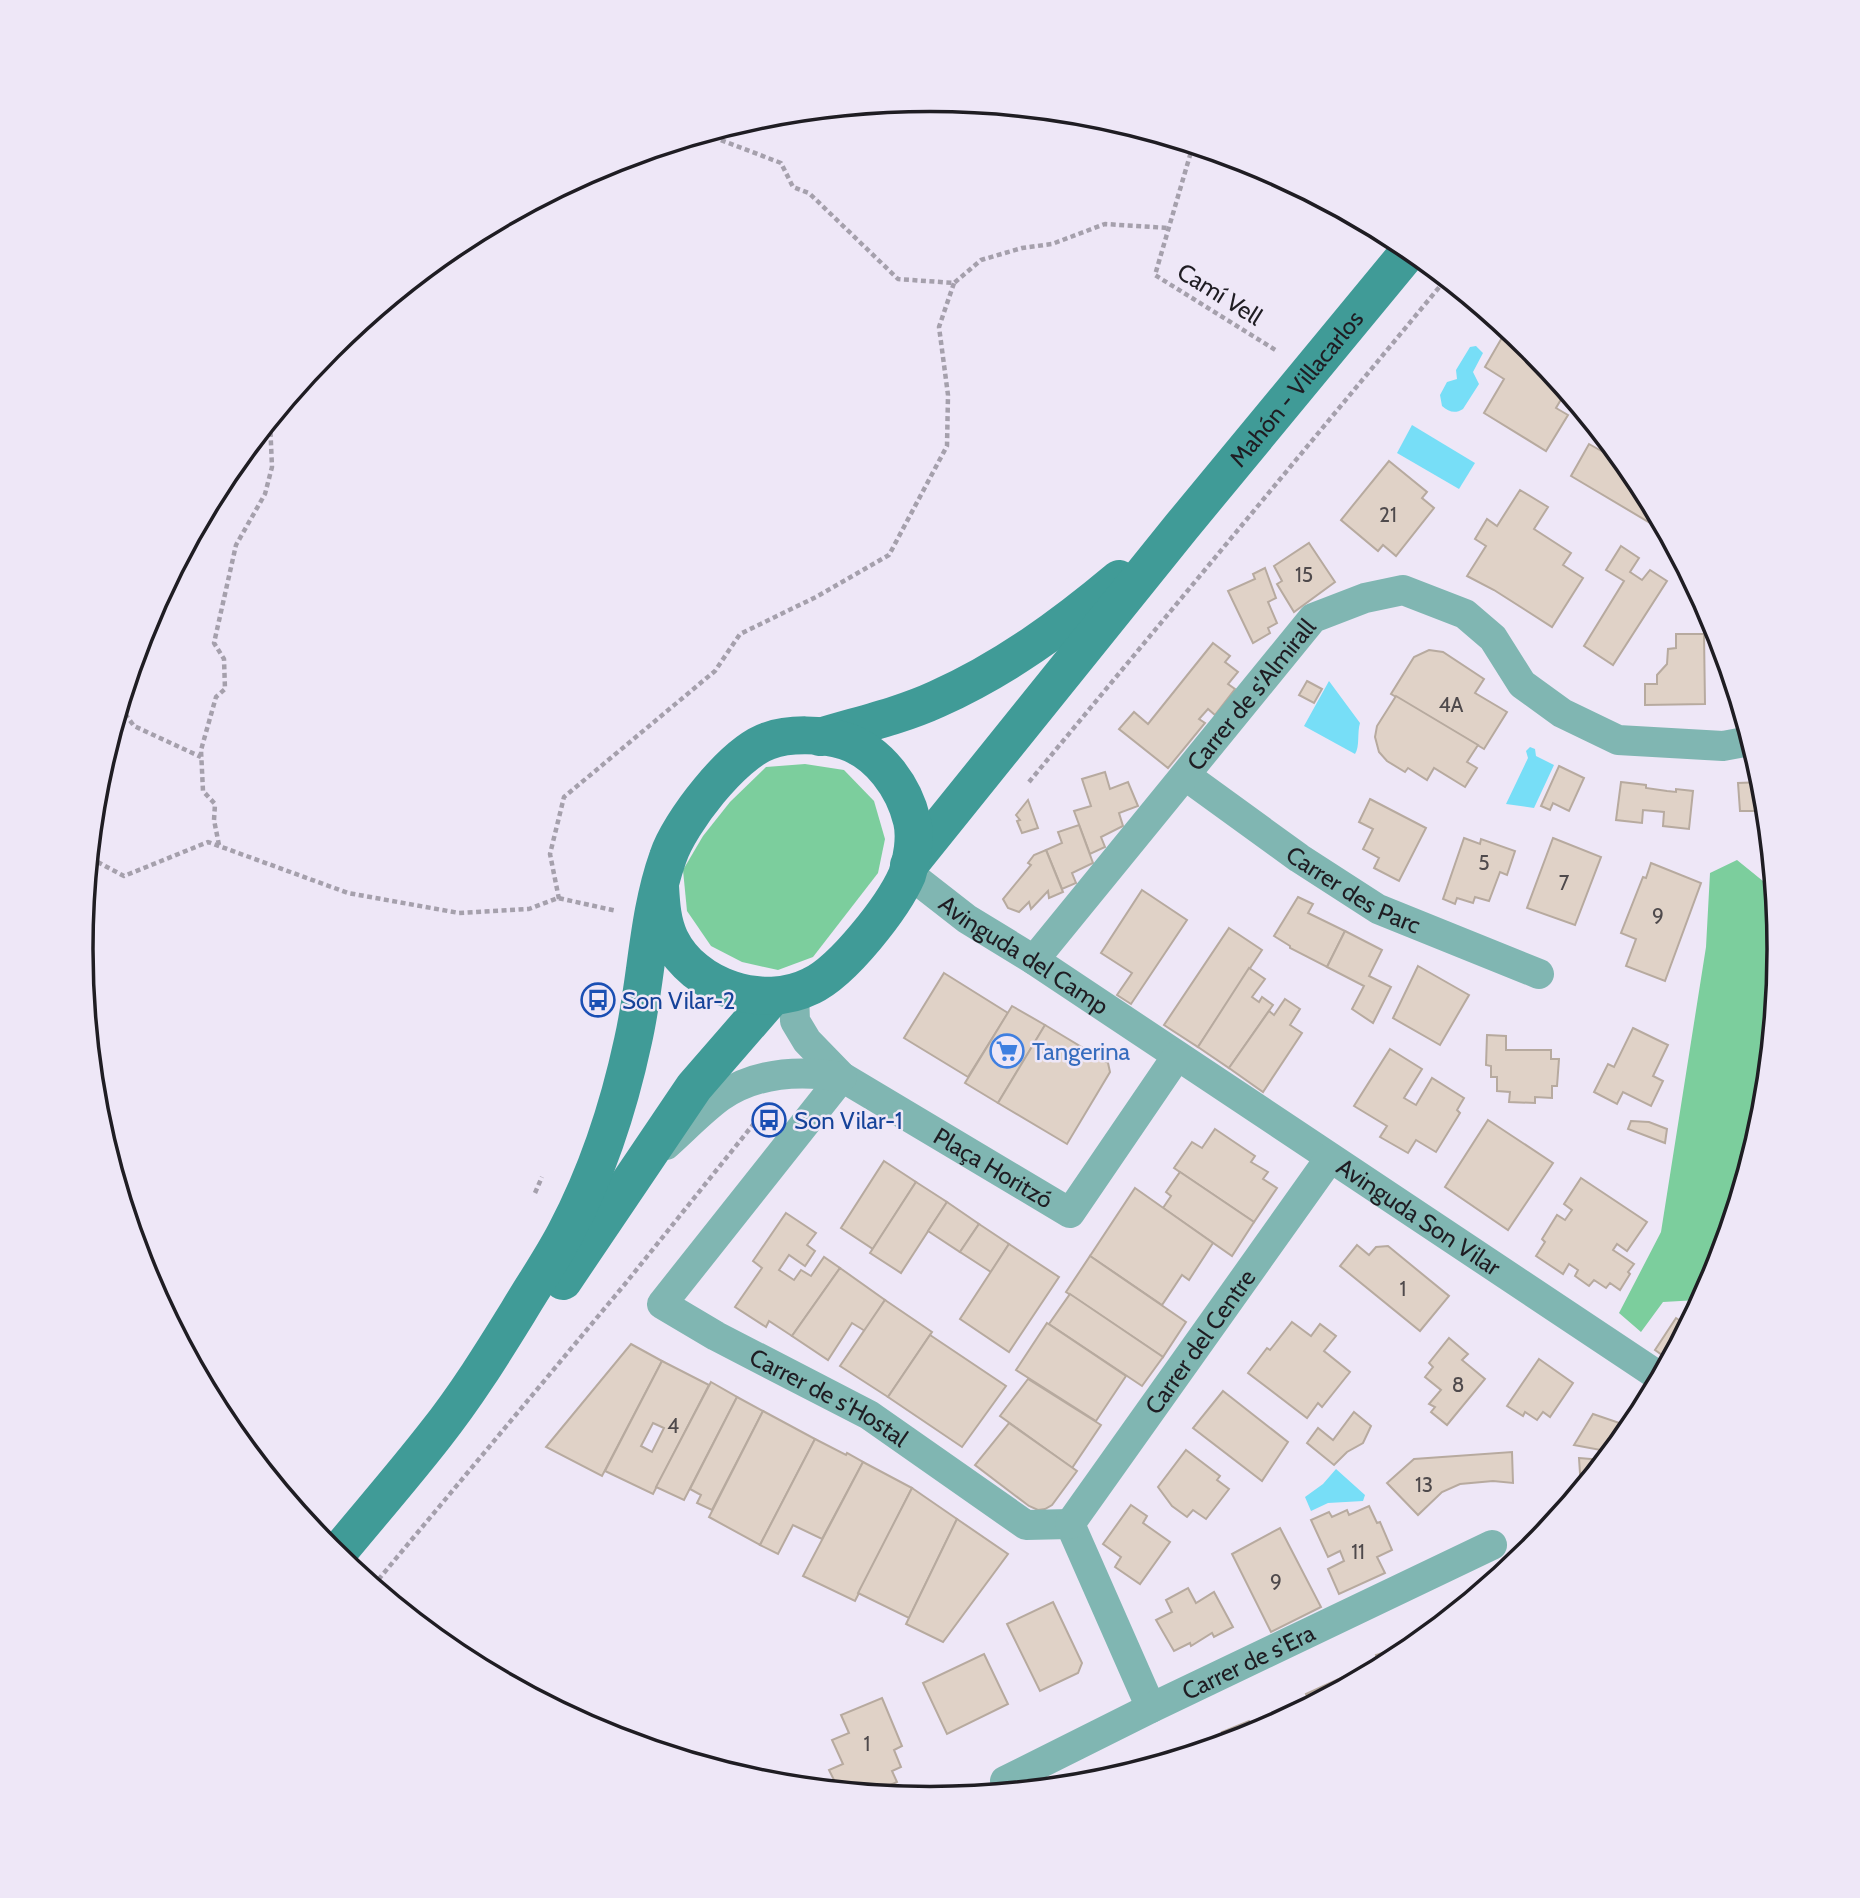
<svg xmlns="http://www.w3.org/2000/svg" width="1860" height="1898" font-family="Cabin,sans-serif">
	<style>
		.green { fill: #7cce9d }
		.water { fill: #77def7 }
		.building { fill: #e0d2c7; stroke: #b7aa9f; stroke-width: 2; fill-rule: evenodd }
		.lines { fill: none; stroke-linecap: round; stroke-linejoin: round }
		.path { stroke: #a5a0ac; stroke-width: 4.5; stroke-dasharray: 5 3.5; stroke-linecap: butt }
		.street { stroke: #80b6b2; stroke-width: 30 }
		.secondary { stroke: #409b97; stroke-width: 38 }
		.labels { text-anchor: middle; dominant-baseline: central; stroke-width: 5; stroke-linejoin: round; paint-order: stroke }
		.number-label { font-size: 21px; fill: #4f4a4c }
		.street-label { font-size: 24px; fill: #1f1d23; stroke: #eee7f7 }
		.transit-label { font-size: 24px; fill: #164399; stroke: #eee7f7; text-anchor: start }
		.shop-label { font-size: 24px; fill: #366cbe; stroke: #eee7f7; text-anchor: start }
		.rim { fill: none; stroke: #1f1d23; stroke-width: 3.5 }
	</style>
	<rect width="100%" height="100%" fill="#eee7f7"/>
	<g class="green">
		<path d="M 805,764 L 844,770 L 874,801 L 885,839 L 878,873 L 813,957 L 778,970 L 742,962 L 711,946 L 687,911 L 683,870 L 703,836 L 730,802 L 766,767 Z"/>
		<path d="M 1737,860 L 1774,890 L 1778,969 L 1763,1115 L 1747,1168 L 1742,1169 L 1698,1300 L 1663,1302 L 1641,1332 L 1619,1313 L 1661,1232 L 1706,947 L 1710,873 Z"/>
	</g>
	<g class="water">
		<path d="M 1476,346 L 1483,353 L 1473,372 L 1479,384 L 1463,409 C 1455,414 1449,412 1442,406 L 1440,395 L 1447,382 L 1457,379 L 1456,370 L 1470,347 Z"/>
		<path d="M 1412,425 L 1475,463 L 1459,489 L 1397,453 Z"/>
		<path d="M 1329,681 L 1360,723 C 1357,732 1360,747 1355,754 L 1304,726 Z"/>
		<path d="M 1530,747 L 1535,749 L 1536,756 L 1554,765 L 1534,808 L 1506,804 L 1528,758 L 1526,751 Z"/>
		<path d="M 1336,1469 L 1365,1495 L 1363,1501 L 1328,1503 L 1311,1511 L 1305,1497 L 1323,1484 Z"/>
	</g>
	<g class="building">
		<path d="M 1507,329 L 1531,349 L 1566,391 L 1556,408 L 1568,415 L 1546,451 L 1484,413 L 1504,379 L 1485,367 Z"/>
		<path d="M 1589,444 L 1614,458 L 1617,453 L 1637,477 L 1663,528 L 1662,530 L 1571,476 Z"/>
		<path d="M 1389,461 L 1427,492 L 1422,498 L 1434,508 L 1396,556 L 1383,545 L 1378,551 L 1341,520 Z"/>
		<path d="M 1520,490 L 1548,507 L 1534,529 L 1571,553 L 1563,565 L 1583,578 L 1552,627 L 1494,590 L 1467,576 L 1486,546 L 1475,539 L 1487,519 L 1497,526 Z"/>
		<path d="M 1309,543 L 1335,582 L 1294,612 L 1277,584 L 1282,581 L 1274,566 Z"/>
		<path d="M 1621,546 L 1639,558 L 1630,572 L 1642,580 L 1650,570 L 1667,581 L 1613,665 L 1584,646 L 1624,581 L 1606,570 Z"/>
		<path d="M 1265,568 L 1276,598 L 1268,602 L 1277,623 L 1268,628 L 1270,633 L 1253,643 L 1228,591 L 1255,579 L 1253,574 Z"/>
		<path d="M 1676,634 L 1704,634 L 1705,704 L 1645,705 L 1645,684 L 1657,684 L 1657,675 L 1667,664 L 1668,649 L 1676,648 Z"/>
		<path d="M 1213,643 L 1230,656 L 1225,662 L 1238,672 L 1228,684 L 1235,689 L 1215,715 L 1208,709 L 1199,719 L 1205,723 L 1168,768 L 1119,729 L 1134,712 L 1148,724 Z"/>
		<path d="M 1429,650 L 1443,652 L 1484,679 L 1475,693 L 1507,712 L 1484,749 L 1391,694 L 1414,657 Z"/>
		<path d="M 1307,681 L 1322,689 L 1314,703 L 1299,695 Z"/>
		<path d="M 1396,696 L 1478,745 L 1467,762 L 1477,768 L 1465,787 L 1434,768 L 1427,780 L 1408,768 L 1405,772 L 1387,761 L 1379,752 L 1375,737 L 1377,726 Z"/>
		<path d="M 1559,766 L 1584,778 L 1569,811 L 1553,803 L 1550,810 L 1541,806 Z"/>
		<path d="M 1105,772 L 1110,789 L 1128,782 L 1138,806 L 1119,813 L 1123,826 L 1101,837 L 1105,847 L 1090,854 L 1074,811 L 1091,806 L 1082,779 Z"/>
		<path d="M 1621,782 L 1646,785 L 1646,788 L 1667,791 L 1676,792 L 1676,789 L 1693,791 L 1689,829 L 1663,826 L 1664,812 L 1643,810 L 1642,823 L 1616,820 Z"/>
		<path d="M 1763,782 L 1767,824 L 1759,824 L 1758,811 L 1740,811 L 1738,783 Z"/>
		<path d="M 1370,799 L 1426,828 L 1399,881 L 1374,868 L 1379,858 L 1363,849 L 1373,829 L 1359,822 Z"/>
		<path d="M 1028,800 L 1038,828 L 1022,833 L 1017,821 L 1020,820 L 1016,815 Z"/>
		<path d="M 1079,825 L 1093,863 L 1072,873 L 1076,883 L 1062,889 L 1046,850 L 1062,843 L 1058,832 Z"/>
		<path d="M 1464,838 L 1480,844 L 1481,839 L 1515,851 L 1507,875 L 1500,872 L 1489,901 L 1475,897 L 1473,903 L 1457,898 L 1455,904 L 1443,899 Z"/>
		<path d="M 1553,838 L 1601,857 L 1575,925 L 1527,908 Z"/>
		<path d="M 1046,850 L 1063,892 L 1049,898 L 1048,891 L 1031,909 L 1029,902 L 1019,912 L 1008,908 L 1003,899 L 1031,865 L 1028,863 L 1034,855 Z"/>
		<path d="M 1651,863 L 1701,883 L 1665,981 L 1626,966 L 1636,939 L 1621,933 L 1643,877 L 1646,878 Z"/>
		<path d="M 1142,890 L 1187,920 L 1131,1004 L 1117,995 L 1132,973 L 1101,953 Z"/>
		<path d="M 1298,897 L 1313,904 L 1308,913 L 1345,931 L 1327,967 L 1290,948 L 1290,946 L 1274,936 Z"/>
		<path d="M 1229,928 L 1262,950 L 1198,1047 L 1164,1025 Z"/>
		<path d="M 1345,931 L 1382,950 L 1369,976 L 1391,987 L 1373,1023 L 1352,1009 L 1364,986 L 1327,967 Z"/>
		<path d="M 1418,966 L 1469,995 L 1440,1045 L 1393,1018 Z"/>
		<path d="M 1249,968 L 1265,979 L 1252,997 L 1259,1002 L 1262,997 L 1273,1005 L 1229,1068 L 1198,1047 Z"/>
		<path d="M 944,973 L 1008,1013 L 968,1077 L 904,1038 Z"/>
		<path d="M 1285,999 L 1300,1009 L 1290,1025 L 1302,1033 L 1263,1092 L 1229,1068 L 1269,1011 L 1274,1015 Z"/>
		<path d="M 1012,1006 L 1045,1025 L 998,1103 L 965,1083 Z"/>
		<path d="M 1045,1025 L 1108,1063 L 1110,1072 L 1067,1144 L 998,1103 Z"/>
		<path d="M 1633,1028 L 1668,1045 L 1653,1076 L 1663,1081 L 1651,1106 L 1623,1092 L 1617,1104 L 1594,1092 L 1608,1064 L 1614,1067 Z"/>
		<path d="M 1487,1035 L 1506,1036 L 1506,1050 L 1551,1050 L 1551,1059 L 1559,1059 L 1557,1086 L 1552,1086 L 1552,1098 L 1535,1097 L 1535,1103 L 1509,1102 L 1510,1092 L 1497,1091 L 1497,1077 L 1491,1077 L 1491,1066 L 1486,1065 Z"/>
		<path d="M 1390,1049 L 1422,1069 L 1404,1098 L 1416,1105 L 1432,1078 L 1464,1098 L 1457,1110 L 1460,1113 L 1436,1152 L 1416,1140 L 1408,1153 L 1380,1137 L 1387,1126 L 1354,1106 Z"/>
		<path d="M 1488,1120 L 1553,1163 L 1508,1230 L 1445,1187 Z"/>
		<path d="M 1631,1121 L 1649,1122 L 1667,1129 L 1665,1143 L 1628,1129 Z"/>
		<path d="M 1215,1129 L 1255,1156 L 1251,1162 L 1268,1172 L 1263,1179 L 1277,1188 L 1254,1222 L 1174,1168 L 1192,1142 L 1202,1148 Z"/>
		<path d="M 884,1161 L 916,1182 L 873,1249 L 841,1228 Z"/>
		<path d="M 1180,1172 L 1254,1222 L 1232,1256 L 1163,1208 L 1171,1196 L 1166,1192 Z"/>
		<path d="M 1581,1178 L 1647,1222 L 1627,1251 L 1617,1244 L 1613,1250 L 1634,1264 L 1628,1272 L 1630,1274 L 1620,1290 L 1610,1283 L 1606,1288 L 1594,1280 L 1589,1286 L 1575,1276 L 1578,1270 L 1569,1264 L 1563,1274 L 1536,1256 L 1545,1242 L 1542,1239 L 1557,1215 L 1565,1220 L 1572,1210 L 1564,1204 Z"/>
		<path d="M 916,1182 L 947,1202 L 901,1273 L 870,1253 Z"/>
		<path d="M 1135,1188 L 1213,1243 L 1189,1280 L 1182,1275 L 1162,1305 L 1090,1256 Z"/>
		<path d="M 947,1202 L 979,1224 L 960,1252 L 928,1231 Z"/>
		<path d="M 786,1213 L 816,1233 L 807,1245 L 815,1251 L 805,1266 L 789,1255 L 779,1270 L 794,1280 L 801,1270 L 811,1276 L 824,1257 L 840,1268 L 792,1336 L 769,1321 L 766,1327 L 735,1307 L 762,1268 L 753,1261 Z"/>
		<path d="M 979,1224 L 1009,1244 L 991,1272 L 960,1252 Z"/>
		<path d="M 1009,1244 L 1059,1277 L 1009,1352 L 960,1319 Z"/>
		<path d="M 1357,1245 L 1369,1255 L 1376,1247 L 1388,1246 L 1449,1296 L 1420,1331 L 1340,1266 Z"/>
		<path d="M 1090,1256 L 1186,1322 L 1163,1357 L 1066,1292 Z"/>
		<path d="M 840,1268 L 885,1300 L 865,1331 L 852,1323 L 828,1360 L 792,1336 Z"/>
		<path d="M 1070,1294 L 1163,1357 L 1142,1386 L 1049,1324 Z"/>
		<path d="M 885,1300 L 932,1332 L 888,1397 L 840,1366 Z"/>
		<path d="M 1676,1318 L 1687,1325 L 1669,1360 L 1655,1350 Z"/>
		<path d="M 1292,1322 L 1311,1336 L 1320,1324 L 1336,1336 L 1324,1351 L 1350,1372 L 1322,1407 L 1318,1403 L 1307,1418 L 1248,1373 L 1267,1348 L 1270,1350 Z"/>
		<path d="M 1047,1323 L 1126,1376 L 1096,1421 L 1016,1370 Z"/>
		<path d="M 930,1335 L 1006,1386 L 962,1447 L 888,1397 Z"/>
		<path d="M 1449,1338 L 1468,1354 L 1462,1360 L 1485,1379 L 1447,1425 L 1431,1412 L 1435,1407 L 1429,1404 L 1441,1390 L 1425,1377 L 1433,1367 L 1429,1363 Z"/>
		<path d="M 631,1344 L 662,1361 L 602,1476 L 546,1447 Z"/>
		<path d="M 1539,1359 L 1573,1383 L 1550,1417 L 1543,1412 L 1537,1420 L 1525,1412 L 1523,1416 L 1507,1406 Z"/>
		<path d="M 662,1361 L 709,1385 L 653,1494 L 605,1471 ZM 653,1423 L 664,1428 L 652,1452 L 641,1446 Z"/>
		<path d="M 1028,1379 L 1101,1425 L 1072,1468 L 1000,1416 Z"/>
		<path d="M 711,1382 L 737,1397 L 684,1500 L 656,1487 Z"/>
		<path d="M 1223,1391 L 1288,1442 L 1262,1481 L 1193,1428 Z"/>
		<path d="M 737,1397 L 763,1411 L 712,1510 L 697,1503 L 701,1495 L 690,1489 Z"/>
		<path d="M 763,1411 L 815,1439 L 760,1545 L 709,1517 Z"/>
		<path d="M 1354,1412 L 1371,1426 L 1363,1443 L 1347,1452 L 1334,1465 L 1307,1443 L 1318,1428 L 1333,1440 Z"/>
		<path d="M 1593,1414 L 1631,1427 L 1634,1415 L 1639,1417 L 1636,1421 L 1611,1452 L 1574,1445 Z"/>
		<path d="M 1009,1423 L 1077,1471 L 1052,1505 L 1045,1509 L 1038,1510 L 1029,1506 L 975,1465 Z"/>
		<path d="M 815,1439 L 846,1455 L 847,1453 L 863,1462 L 822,1539 L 793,1525 L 778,1554 L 760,1545 Z"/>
		<path d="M 1186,1450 L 1220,1476 L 1217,1480 L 1229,1489 L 1206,1519 L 1193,1510 L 1187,1517 L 1172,1506 L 1158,1487 Z"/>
		<path d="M 1512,1452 L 1513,1483 L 1493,1481 L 1460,1484 L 1442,1492 L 1418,1515 L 1387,1483 L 1414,1459 Z"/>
		<path d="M 1579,1458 L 1604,1460 L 1581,1488 Z"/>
		<path d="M 863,1462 L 912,1488 L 855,1601 L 803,1576 Z"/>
		<path d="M 912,1488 L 957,1519 L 909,1618 L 858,1593 Z"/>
		<path d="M 1131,1505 L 1147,1516 L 1143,1523 L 1170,1542 L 1140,1584 L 1115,1567 L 1121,1557 L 1103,1544 Z"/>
		<path d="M 1369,1506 L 1377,1523 L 1380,1522 L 1392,1550 L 1377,1557 L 1385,1573 L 1339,1594 L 1328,1569 L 1344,1561 L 1340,1551 L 1328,1557 L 1311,1520 L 1329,1512 L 1332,1517 L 1347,1510 L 1349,1515 Z"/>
		<path d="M 957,1519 L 1008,1554 L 943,1642 L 906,1624 Z"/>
		<path d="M 1280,1528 L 1321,1607 L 1271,1632 L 1232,1554 Z"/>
		<path d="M 1188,1588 L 1196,1603 L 1214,1592 L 1233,1627 L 1214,1637 L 1212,1633 L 1191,1646 L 1190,1643 L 1174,1651 L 1156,1620 L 1172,1612 L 1166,1600 Z"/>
		<path d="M 1053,1602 L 1082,1663 L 1078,1673 L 1040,1691 L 1007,1624 Z"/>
		<path d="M 1393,1649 L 1405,1653 L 1311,1704 L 1306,1694 L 1378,1661 L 1376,1655 Z"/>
		<path d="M 984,1654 L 1008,1704 L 947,1734 L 923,1683 Z"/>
		<path d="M 882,1698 L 902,1746 L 894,1750 L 901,1767 L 892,1771 L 897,1782 L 872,1793 L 842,1790 L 840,1787 L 838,1788 L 829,1770 L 843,1764 L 832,1740 L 849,1733 L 841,1715 Z"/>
		<path d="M 1249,1721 L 1254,1734 L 1226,1743 L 1222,1732 Z"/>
	</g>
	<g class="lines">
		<g class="path">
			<path d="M 705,134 L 781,163 L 793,187 L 809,193 L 898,279 L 954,283 L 981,260 L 1022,248 L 1052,244 L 1105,224 L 1168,228"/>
			<path d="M 1193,145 L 1155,275 L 1277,351"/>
			<path d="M 120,707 L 134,726 L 201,757"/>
			<path d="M 1029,782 L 1446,279"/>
			<path d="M 219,845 L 214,820 L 215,804 L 203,791 L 201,750 L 216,697 L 225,689 L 224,659 L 214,643 L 236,545 L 265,494 L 272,467 L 270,421"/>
			<path d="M 90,858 L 124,876 L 208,842 L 348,893 L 459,913 L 529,909 L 558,898 L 617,911"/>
			<path d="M 559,899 L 550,854 L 564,797 L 715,671 L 740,634 L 816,597 L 889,555 L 947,446 L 948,395 L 939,327 L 954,283"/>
			<path d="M 535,1193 L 542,1177"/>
			<path d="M 373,1586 L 625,1284 L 760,1116"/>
		</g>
		<g class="street">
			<path id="s1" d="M 1186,776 L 1299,858 L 1378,909 L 1539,974"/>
			<path id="s2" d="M 908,873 L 967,919 L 1034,960 L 1660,1377"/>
			<path id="s3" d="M 1034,960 L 1313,618 L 1365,598 L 1403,590 L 1465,614 L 1493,638 L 1522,684 L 1562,713 L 1618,740 L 1723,746 L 1750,741"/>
			<path id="s4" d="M 794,993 L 795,1021 L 807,1041 L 842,1077 L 1070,1213 L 1177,1056"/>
			<path id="s5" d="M 842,1077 L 662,1304 L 716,1336 L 869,1415 L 1026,1525 L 1070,1524 L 1151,1708"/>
			<path d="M 666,1145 C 684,1129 701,1111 720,1097 C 756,1072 801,1070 842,1077"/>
			<path id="s6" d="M 1070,1524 L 1330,1158"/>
			<path id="s7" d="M 1005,1781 L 1151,1708 L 1492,1545"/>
		</g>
		<g class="secondary">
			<path d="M 820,737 C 859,725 900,716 937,699 C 1004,669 1063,626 1119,579"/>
			<path id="s8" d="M 909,865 L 1182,526 L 1410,250"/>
			<path d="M 563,1281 L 694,1087 L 773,996"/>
			<path d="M 336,1555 C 369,1515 403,1476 435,1435 C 466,1396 492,1354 518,1312 C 534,1285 552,1259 566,1232 C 597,1173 619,1106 633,1041 C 647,980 647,916 668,857 C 679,823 733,753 768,741 C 789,733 823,734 845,741 C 879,752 904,787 912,821 C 916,837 912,860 907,875 C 893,907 843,971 811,986 C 763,1010 694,988 670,939 C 662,922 661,904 660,886"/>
		</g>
	</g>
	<defs>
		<symbol id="bus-ring" viewBox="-11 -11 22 22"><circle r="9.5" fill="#eee7f7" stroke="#1a4fb4" stroke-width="1.5"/><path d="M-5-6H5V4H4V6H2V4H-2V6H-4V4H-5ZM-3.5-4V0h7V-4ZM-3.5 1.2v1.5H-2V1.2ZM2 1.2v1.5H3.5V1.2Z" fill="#1a4fb4"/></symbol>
		<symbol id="supermarket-ring" viewBox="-11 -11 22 22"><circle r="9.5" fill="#eee7f7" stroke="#3f7fe0" stroke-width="1.5"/><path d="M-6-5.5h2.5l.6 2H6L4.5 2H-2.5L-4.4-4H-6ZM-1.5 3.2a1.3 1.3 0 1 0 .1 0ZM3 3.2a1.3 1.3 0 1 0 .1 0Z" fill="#3f7fe0"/></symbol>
	</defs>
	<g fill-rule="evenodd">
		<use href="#bus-ring" x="579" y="981" width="38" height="38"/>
		<use href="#supermarket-ring" x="988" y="1032" width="38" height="38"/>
		<use href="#bus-ring" x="750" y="1101" width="38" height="38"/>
	</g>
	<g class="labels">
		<g class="number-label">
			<text x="1388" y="514">21</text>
			<text x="1304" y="574">15</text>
			<text x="1451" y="704">4A</text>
			<text x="1484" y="862">5</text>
			<text x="1564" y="882">7</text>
			<text x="1658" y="915">9</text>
			<text x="1403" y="1288">1</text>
			<text x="1458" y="1384">8</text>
			<text x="673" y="1425">4</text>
			<text x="1424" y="1484">13</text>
			<text x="1358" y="1551">11</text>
			<text x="1276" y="1581">9</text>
			<text x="867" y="1743">1</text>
		</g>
		<g class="street-label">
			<text transform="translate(1220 294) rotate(32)">Camí Vell</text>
			<text stroke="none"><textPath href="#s8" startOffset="614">Mahón - Villacarlos</textPath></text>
			<text stroke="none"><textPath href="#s3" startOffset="343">Carrer de s'Almirall</textPath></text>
			<text stroke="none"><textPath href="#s1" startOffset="203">Carrer des Parc</textPath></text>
			<text stroke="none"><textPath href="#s2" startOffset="142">Avinguda del Camp</textPath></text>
			<text stroke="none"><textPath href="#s4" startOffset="278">Plaça Horitzó</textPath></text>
			<text stroke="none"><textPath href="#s2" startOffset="616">Avinguda Son Vilar</textPath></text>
			<text stroke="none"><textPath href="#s6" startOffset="224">Carrer del Centre</textPath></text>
			<text stroke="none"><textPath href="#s5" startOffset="481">Carrer de s'Hostal</textPath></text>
			<text stroke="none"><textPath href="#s7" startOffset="271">Carrer de s'Era</textPath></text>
		</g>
		<g class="transit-label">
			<text x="622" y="1000">Son Vilar-2</text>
			<text x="794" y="1120">Son Vilar-1</text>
		</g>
		<g class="shop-label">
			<text x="1032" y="1051">Tangerina</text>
		</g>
	</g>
	<path d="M0 0H1860V1898H0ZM93 949a837 837 0 1 1 1674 0a837 837 0 1 1-1674 0Z" fill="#eee7f7" fill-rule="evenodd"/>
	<path class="rim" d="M93 949a837 837 0 1 1 1674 0a837 837 0 1 1-1674 0Z"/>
</svg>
